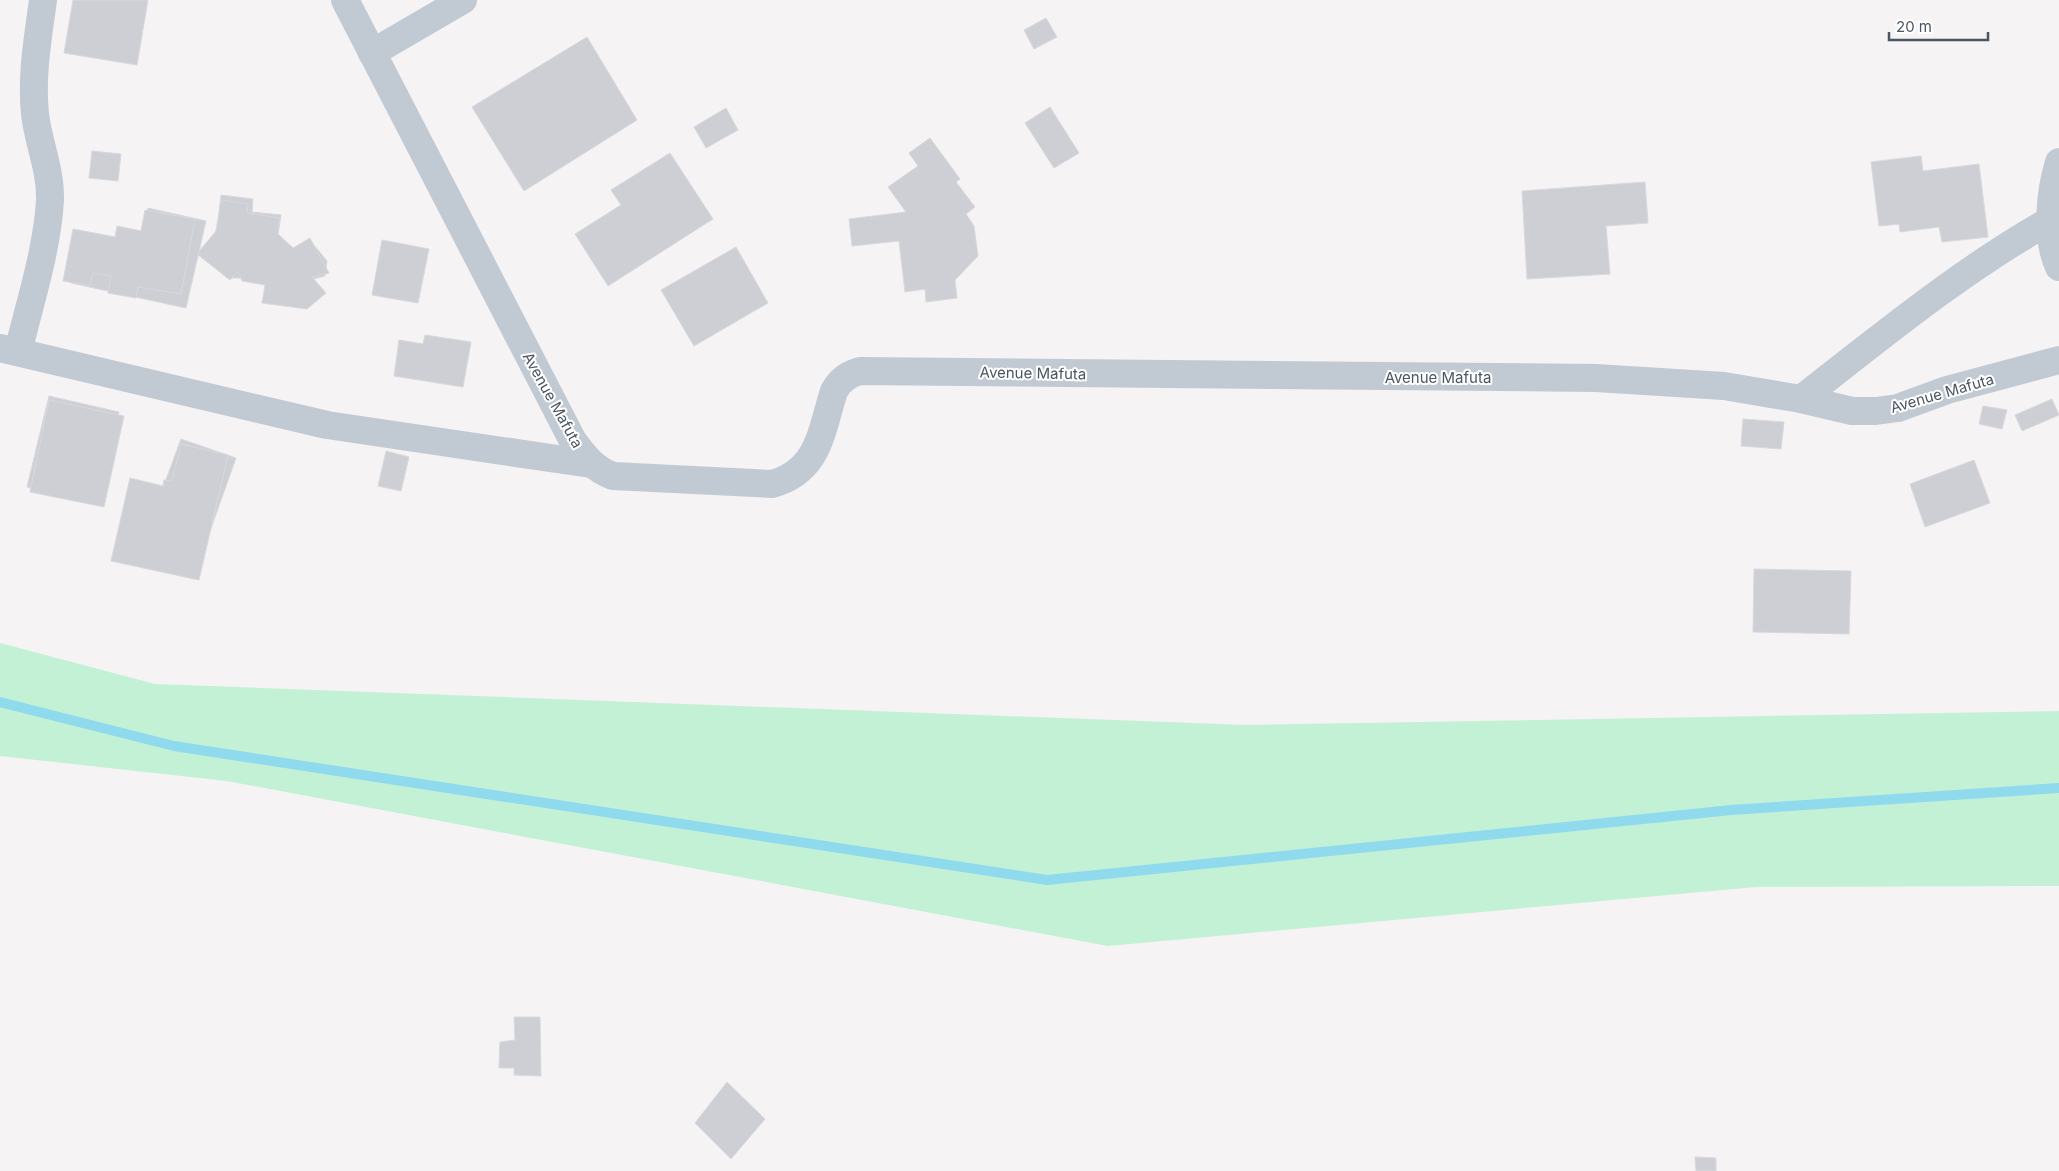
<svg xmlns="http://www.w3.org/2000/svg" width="2059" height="1171" font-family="Inter,sans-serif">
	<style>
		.green { fill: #c3f1d5 }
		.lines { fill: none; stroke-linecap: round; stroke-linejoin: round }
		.stream { stroke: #90daee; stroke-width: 10 }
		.building { fill: #cdcfd5; stroke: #d7d9de }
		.minor { stroke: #c1cad2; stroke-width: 28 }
		.labels { text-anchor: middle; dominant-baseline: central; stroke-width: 4; stroke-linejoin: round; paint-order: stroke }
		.street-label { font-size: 15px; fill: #4a5661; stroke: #fff }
	</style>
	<rect width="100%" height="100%" fill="#f5f3f3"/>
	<path class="green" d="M 0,643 L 155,684 L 1246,725 L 2059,711 L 2059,886 L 1756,887 L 1108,946 L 227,781 L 0,756 Z"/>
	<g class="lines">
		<path class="stream" d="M 0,702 L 174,746 L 1047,880 L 1731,810 L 2059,788"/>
	</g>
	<g class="building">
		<path d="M 73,0 L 148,0 L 137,65 L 64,53 Z"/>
		<path d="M 1046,18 L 1057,37 L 1034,49 L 1024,30 Z"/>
		<path d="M 587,37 L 637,120 L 524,191 L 472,107 Z"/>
		<path d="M 1050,107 L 1079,153 L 1054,168 L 1025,123 Z"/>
		<path d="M 726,108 L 738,130 L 706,148 L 694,127 Z"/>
		<path d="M 930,138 L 960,179 L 956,182 L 975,207 L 966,214 L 974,226 L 978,256 L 955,280 L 957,298 L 926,302 L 925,289 L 905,292 L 899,241 L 852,246 L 849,219 L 906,212 L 888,187 L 918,166 L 909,153 Z"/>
		<path d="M 92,151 L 121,154 L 118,181 L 89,178 Z"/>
		<path d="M 670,153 L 713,219 L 608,286 L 575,234 L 621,205 L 611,190 Z"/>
		<path d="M 1921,156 L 1923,171 L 1979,164 L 1988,237 L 1942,242 L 1939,227 L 1900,232 L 1899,224 L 1879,226 L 1871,162 Z"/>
		<path d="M 1645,182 L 1648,223 L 1606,226 L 1610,274 L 1527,279 L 1522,191 Z"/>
		<path d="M 221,195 L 253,199 L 252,212 L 281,215 L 278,234 L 293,252 L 309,239 L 327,261 L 325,276 L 305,281 L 316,294 L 300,308 L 272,295 L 272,278 L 227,278 L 199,251 L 217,232 Z"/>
		<path d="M 221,200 L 248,204 L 247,213 L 280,218 L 278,234 L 293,248 L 310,238 L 329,273 L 312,277 L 326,293 L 307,309 L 262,303 L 265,285 L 242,281 L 238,271 L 230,280 L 197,254 L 216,231 Z"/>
		<path d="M 148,208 L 206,221 L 186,308 L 71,283 L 82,233 L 124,242 L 126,229 L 142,232 Z"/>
		<path d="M 145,210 L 195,219 L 181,294 L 138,287 L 136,298 L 108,293 L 111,276 L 93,273 L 90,286 L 63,281 L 73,229 L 115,237 L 117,226 L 141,231 Z"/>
		<path d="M 382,240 L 429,249 L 418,303 L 372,295 Z"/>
		<path d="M 736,247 L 768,303 L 694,346 L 661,290 Z"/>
		<path d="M 425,335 L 471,342 L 463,387 L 394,376 L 399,340 L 423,344 Z"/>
		<path d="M 49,396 L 119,412 L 97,503 L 27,487 Z"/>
		<path d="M 2052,399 L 2059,415 L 2022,431 L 2015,415 Z"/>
		<path d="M 49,400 L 124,416 L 104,507 L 30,492 Z"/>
		<path d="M 1983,406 L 2007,410 L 2002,429 L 1979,424 Z"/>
		<path d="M 1743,419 L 1784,422 L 1781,449 L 1741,446 Z"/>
		<path d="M 181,439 L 236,458 L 193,579 L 113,552 L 135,488 L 160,496 Z"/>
		<path d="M 181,444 L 228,455 L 199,580 L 111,561 L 130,478 L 163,486 L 164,480 L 172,481 Z"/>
		<path d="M 386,451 L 409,457 L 401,491 L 378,486 Z"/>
		<path d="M 1974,460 L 1990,503 L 1925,527 L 1910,484 Z"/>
		<path d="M 1754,569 L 1851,571 L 1849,634 L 1753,632 Z"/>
		<path d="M 514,1017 L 540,1017 L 541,1076 L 514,1075 L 514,1068 L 499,1068 L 500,1042 L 515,1040 Z"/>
		<path d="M 727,1082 L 765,1119 L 731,1159 L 695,1123 Z"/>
		<path d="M 1695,1157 L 1716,1158 L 1716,1171 L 1696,1171 Z"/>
	</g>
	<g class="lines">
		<g class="minor">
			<path d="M 345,0 L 573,441 C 585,457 594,469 613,476 L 772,484 C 819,471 821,432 834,391 C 840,380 848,374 860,371 L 1596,378 L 1724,386 L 1801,399 L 1852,411 L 1876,411 L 1898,408 L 1947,390 L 2059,360"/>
			<path d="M 372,53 L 463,0"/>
			<path d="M 2059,162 C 2050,192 2045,237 2059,267"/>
			<path d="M 0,348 L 327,425 L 591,464"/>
			<path d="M 18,352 C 30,302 47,251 50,200 C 51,170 38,142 35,114 C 31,75 38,38 43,0"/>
			<path d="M 1801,399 C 1882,336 1962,270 2051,220"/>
		</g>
	</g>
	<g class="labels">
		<g class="street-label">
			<text transform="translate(1033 373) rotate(1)">Avenue Mafuta</text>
			<text x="1438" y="377">Avenue Mafuta</text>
			<text transform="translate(1942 393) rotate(-16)">Avenue Mafuta</text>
			<text transform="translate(553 400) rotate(61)">Avenue Mafuta</text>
		</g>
	</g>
	<path d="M1889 32v8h99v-8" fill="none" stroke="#4a5661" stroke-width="2.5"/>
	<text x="1896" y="32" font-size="15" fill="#4a5661" stroke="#ffffff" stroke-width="4" paint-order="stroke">20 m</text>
</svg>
